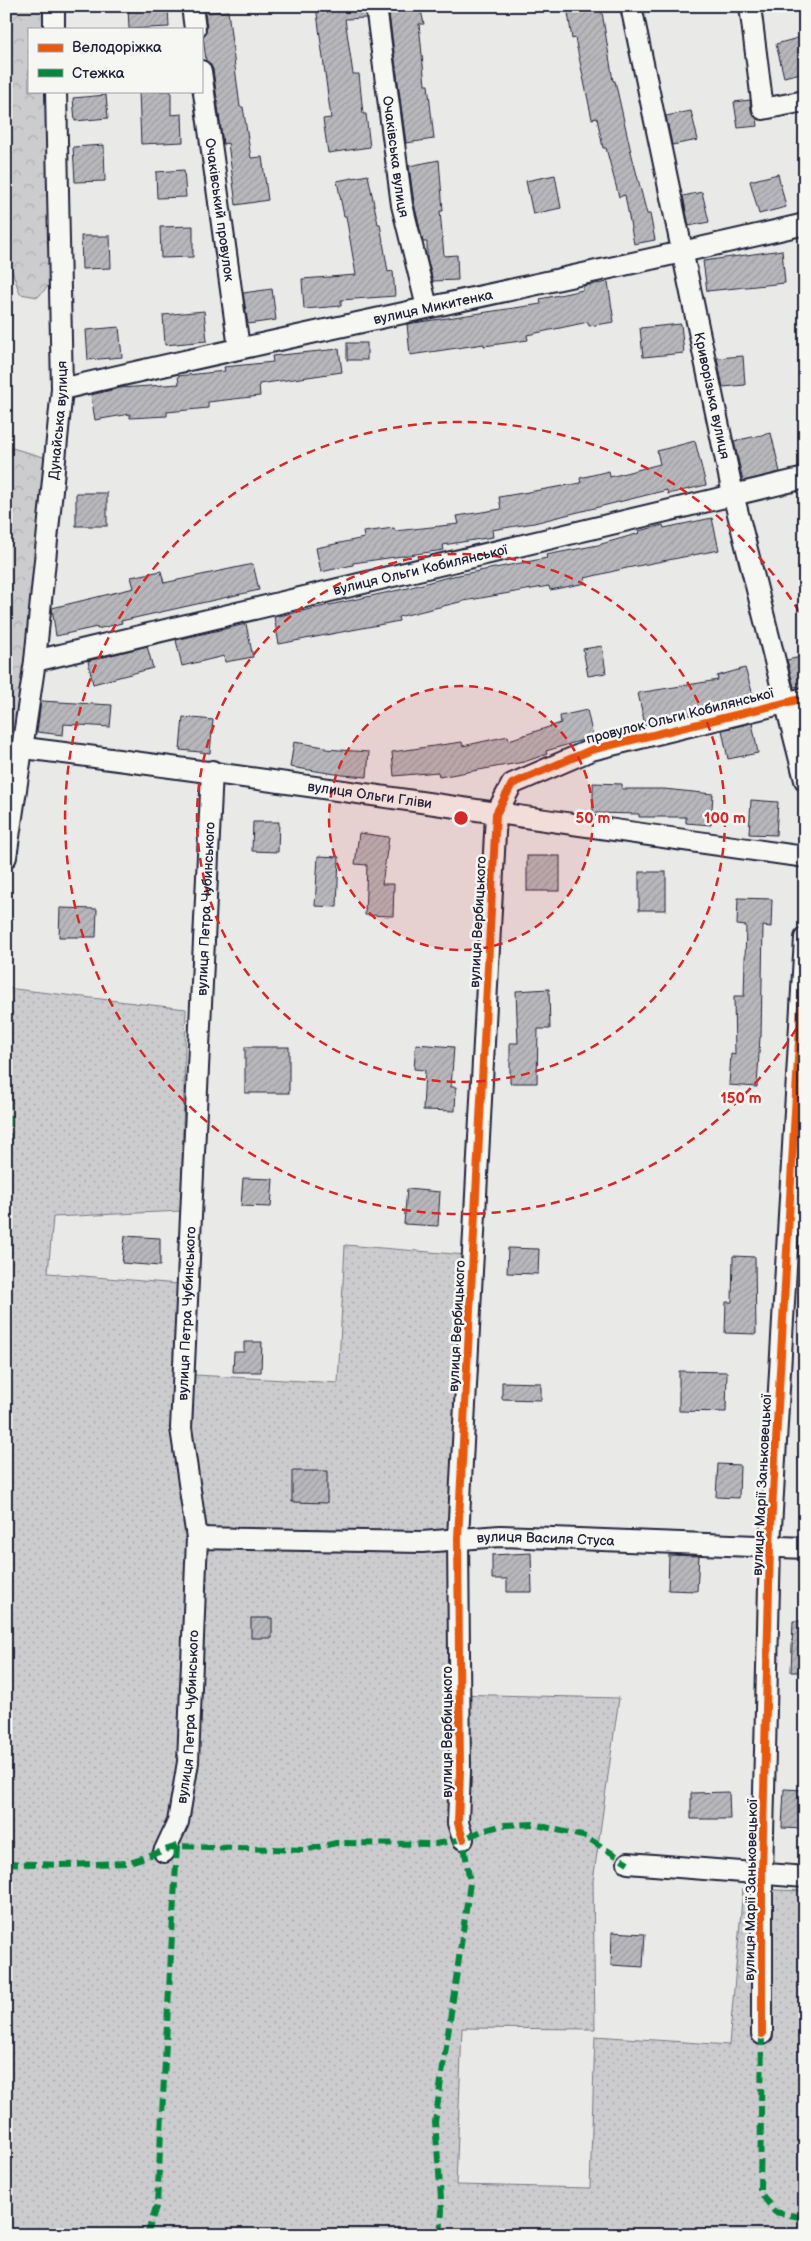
<svg xmlns="http://www.w3.org/2000/svg" width="811" height="2241" font-family="'Balsamiq Sans',sans-serif">
	<style>
		.grass { fill: url(#grass-dots); stroke: #777784 }
		.forest { fill: url(#forest-crowns); stroke: #777784 }
		.building { fill: url(#building-hatch); stroke: #22223b }
		.lines { fill: none; stroke-linecap: round; stroke-linejoin: round }
		.minor-casing { stroke: #22223b; stroke-width: 24 }
		.minor { stroke: #f6f6f2; stroke-width: 20 }
		.quiet { stroke: #00873e; stroke-width: 6; stroke-dasharray: 12 6; stroke-linecap: butt }
		.cycleway-casing { stroke: #f6f6f2; stroke-width: 11 }
		.cycleway { stroke: #e8590c; stroke-width: 8 }
		.ring { fill: none; stroke: #d62828; stroke-width: 2.5; stroke-dasharray: 9 6 }
		.labels { text-anchor: middle; dominant-baseline: central; stroke-width: 5; stroke-linejoin: round; paint-order: stroke }
		.street-label { font-size: 14px; fill: #22223b; stroke: #f6f6f2 }
		.centre { fill: #d62828; stroke: #f6f6f2; stroke-width: 2.5 }
		.ring-label { font-size: 15px; text-anchor: middle; font-weight: bold; fill: #d62828; stroke: #f6f6f2; stroke-width: 5; stroke-linejoin: round; paint-order: stroke }
	</style>
	<defs>
		<pattern id="grass-dots" width="8" height="8" patternUnits="userSpaceOnUse" patternTransform="scale(1.25)"><rect width="8" height="8" fill="#ccccce"/><path d="M2 2h.1M6 6h.1" fill="none" stroke="#afafb2" stroke-width="1.8" stroke-linecap="round"/></pattern>
		<pattern id="forest-crowns" width="20" height="18" patternUnits="userSpaceOnUse" patternTransform="scale(1.25)"><rect width="20" height="18" fill="#ccccce"/><path d="M2 6a3 3 0 1 1 6 0M12 15a3 3 0 1 1 6 0" fill="none" stroke="#afafb2"/></pattern>
		<pattern id="building-hatch" width="6" height="6" patternUnits="userSpaceOnUse" patternTransform="scale(1.25)"><rect width="6" height="6" fill="#b8b8bc"/><path d="M-1 1l2-2M0 6l6-6M5 7l2-2" fill="none" stroke="#9e9ea2"/></pattern>
	</defs>
	<rect width="100%" height="100%" fill="#e9e9e7"/>
	<filter id="ink" filterUnits="userSpaceOnUse"><feTurbulence type="fractalNoise" baseFrequency=".02" numOctaves="2"/><feDisplacementMap in="SourceGraphic" scale="10" xChannelSelector="R" yChannelSelector="G"/><feConvolveMatrix kernelMatrix="1 2 1 2 8 2 1 2 1" color-interpolation-filters="sRGB"/></filter>
	<g filter="url(#ink)">
		<path class="grass" d="M 6,988 L 186,1009 L 181,1211 L 53,1217 L 48,1273 L 178,1284 L 177,1374 L 338,1383 L 345,1245 L 466,1255 L 449,1694 L 619,1698 L 593,1881 L 595,2029 L 462,2028 L 456,2185 L 590,2188 L 595,2036 L 729,2045 L 743,1889 L 805,1891 L 805,2235 L 6,2235 Z"/>
		<g class="forest">
			<path d="M 6,6 L 45,6 L 46,29 L 29,29 L 29,91 L 47,91 L 50,284 L 38,297 L 20,294 L 10,265 L 6,234 Z"/>
			<path d="M 12,448 L 47,458 L 27,705 L 6,799 L 6,458 Z"/>
		</g>
		<g class="building">
			<path d="M 128,6 L 168,6 L 169,27 L 129,29 Z"/>
			<path d="M 316,6 L 364,6 L 366,18 L 345,19 L 353,74 L 359,74 L 363,114 L 366,114 L 370,147 L 328,153 L 323,119 L 331,118 Z"/>
			<path d="M 388,6 L 420,6 L 424,24 L 419,24 L 425,85 L 428,85 L 434,139 L 406,143 Z"/>
			<path d="M 567,6 L 601,6 L 613,81 L 615,81 L 631,152 L 647,214 L 650,214 L 655,240 L 634,244 L 625,195 L 619,197 L 606,148 L 603,148 L 597,118 L 592,119 L 575,38 L 572,39 Z"/>
			<path d="M 228,11 L 240,107 L 243,107 L 251,158 L 262,157 L 268,200 L 236,205 L 228,143 L 223,144 L 213,69 L 206,60 L 203,37 L 207,28 L 205,13 Z"/>
			<path d="M 805,36 L 805,72 L 784,77 L 776,44 Z"/>
			<path d="M 139,91 L 171,91 L 171,115 L 182,114 L 183,142 L 141,144 Z"/>
			<path d="M 106,95 L 108,118 L 75,121 L 73,98 Z"/>
			<path d="M 750,100 L 751,111 L 757,119 L 758,126 L 738,128 L 734,102 Z"/>
			<path d="M 691,111 L 698,140 L 672,145 L 666,116 Z"/>
			<path d="M 104,145 L 105,181 L 75,182 L 73,147 Z"/>
			<path d="M 439,160 L 443,211 L 440,211 L 444,256 L 457,255 L 458,280 L 433,281 L 427,257 L 427,242 L 423,242 L 414,203 L 409,166 Z"/>
			<path d="M 184,170 L 186,197 L 157,198 L 156,172 Z"/>
			<path d="M 778,174 L 786,207 L 759,214 L 750,181 Z"/>
			<path d="M 368,175 L 378,224 L 380,224 L 388,272 L 393,271 L 395,296 L 341,300 L 341,306 L 304,309 L 302,279 L 356,275 L 346,216 L 344,216 L 337,181 Z"/>
			<path d="M 555,175 L 561,208 L 533,214 L 526,181 Z"/>
			<path d="M 702,192 L 709,222 L 689,226 L 683,196 Z"/>
			<path d="M 193,226 L 193,257 L 161,258 L 160,227 Z"/>
			<path d="M 81,236 L 110,236 L 111,268 L 82,269 Z"/>
			<path d="M 782,250 L 785,283 L 707,291 L 703,261 Z"/>
			<path d="M 608,282 L 614,322 L 589,326 L 588,322 L 527,335 L 528,340 L 484,346 L 484,344 L 410,355 L 407,324 L 541,304 L 540,299 L 583,290 L 583,286 Z"/>
			<path d="M 272,289 L 276,320 L 248,324 L 243,293 Z"/>
			<path d="M 204,311 L 207,341 L 165,345 L 163,315 Z"/>
			<path d="M 681,324 L 684,353 L 643,357 L 640,328 Z"/>
			<path d="M 119,327 L 122,357 L 88,360 L 86,330 Z"/>
			<rect x="347" y="343" width="20" height="17"/>
			<path d="M 339,349 L 342,372 L 259,384 L 260,396 L 208,402 L 208,408 L 167,412 L 167,416 L 130,418 L 130,414 L 95,420 L 91,395 L 120,388 L 179,384 L 178,376 L 225,371 L 224,367 L 273,362 L 272,356 Z"/>
			<path d="M 743,356 L 745,385 L 723,387 L 717,358 Z"/>
			<path d="M 771,433 L 780,472 L 743,481 L 734,441 Z"/>
			<path d="M 695,441 L 706,485 L 668,494 L 667,490 L 534,523 L 492,530 L 493,537 L 443,545 L 444,550 L 353,563 L 353,565 L 321,572 L 316,548 L 364,538 L 363,532 L 394,528 L 395,531 L 459,524 L 457,516 L 501,509 L 499,497 L 581,483 L 580,478 L 609,471 L 610,477 L 660,464 L 657,451 Z"/>
			<rect x="76" y="493" width="31" height="33"/>
			<path d="M 712,518 L 719,550 L 627,568 L 585,578 L 586,583 L 550,590 L 549,586 L 464,601 L 398,617 L 399,621 L 279,644 L 274,617 L 408,588 L 448,577 L 547,558 L 546,555 L 598,545 L 640,533 L 639,531 L 663,525 L 664,528 Z"/>
			<path d="M 253,564 L 259,590 L 121,621 L 122,623 L 97,629 L 97,627 L 56,636 L 52,608 L 134,588 L 131,577 L 161,571 L 164,583 Z"/>
			<path d="M 246,624 L 253,657 L 225,662 L 224,656 L 182,666 L 176,640 Z"/>
			<path d="M 147,646 L 153,668 L 93,684 L 88,661 Z"/>
			<path d="M 602,646 L 606,673 L 588,676 L 583,649 Z"/>
			<path d="M 805,656 L 805,685 L 794,687 L 787,660 Z"/>
			<path d="M 745,668 L 753,695 L 699,710 L 666,717 L 667,719 L 645,725 L 638,693 L 718,680 L 717,676 Z"/>
			<path d="M 41,701 L 112,705 L 110,727 L 64,724 L 63,735 L 37,732 Z"/>
			<path d="M 587,710 L 593,737 L 546,751 L 547,754 L 524,762 L 439,777 L 438,772 L 394,776 L 392,752 L 462,742 L 463,746 L 508,736 L 509,740 L 561,723 L 560,716 Z"/>
			<path d="M 183,717 L 213,720 L 210,753 L 180,750 Z"/>
			<path d="M 752,723 L 758,753 L 728,759 L 722,730 Z"/>
			<path d="M 294,742 L 325,747 L 325,749 L 369,752 L 367,777 L 342,775 L 290,767 Z"/>
			<path d="M 593,783 L 622,784 L 622,789 L 664,789 L 713,794 L 711,825 L 686,823 L 686,817 L 639,817 L 639,814 L 593,813 Z"/>
			<path d="M 751,800 L 778,802 L 776,835 L 749,834 Z"/>
			<path d="M 253,822 L 279,822 L 278,852 L 252,851 Z"/>
			<path d="M 359,833 L 389,837 L 382,884 L 394,884 L 393,916 L 365,915 L 367,865 L 355,864 Z"/>
			<path d="M 318,856 L 339,857 L 337,907 L 315,906 Z"/>
			<rect x="527" y="856" width="33" height="35"/>
			<rect x="639" y="872" width="27" height="38"/>
			<path d="M 738,898 L 772,899 L 771,927 L 763,926 L 761,1037 L 760,1037 L 757,1087 L 729,1085 L 731,1054 L 735,1055 L 734,996 L 744,996 L 746,926 L 737,925 Z"/>
			<path d="M 60,908 L 97,909 L 96,937 L 59,937 Z"/>
			<path d="M 549,989 L 550,1029 L 538,1029 L 537,1083 L 510,1083 L 510,1043 L 518,1043 L 516,991 Z"/>
			<path d="M 416,1044 L 454,1047 L 451,1087 L 456,1087 L 455,1111 L 423,1110 L 425,1070 L 414,1069 Z"/>
			<rect x="245" y="1047" width="44" height="46"/>
			<path d="M 243,1178 L 273,1179 L 271,1207 L 241,1206 Z"/>
			<path d="M 407,1189 L 440,1192 L 438,1226 L 404,1224 Z"/>
			<path d="M 125,1236 L 160,1238 L 160,1266 L 122,1263 Z"/>
			<path d="M 508,1248 L 539,1249 L 538,1274 L 507,1273 Z"/>
			<path d="M 733,1256 L 755,1257 L 756,1334 L 725,1333 L 726,1302 L 732,1302 Z"/>
			<path d="M 244,1342 L 262,1342 L 261,1372 L 233,1372 L 234,1352 L 244,1352 Z"/>
			<path d="M 679,1371 L 727,1372 L 726,1412 L 679,1411 Z"/>
			<path d="M 502,1382 L 541,1383 L 541,1400 L 502,1399 Z"/>
			<path d="M 718,1464 L 740,1465 L 739,1498 L 716,1497 Z"/>
			<path d="M 292,1471 L 327,1471 L 327,1503 L 292,1502 Z"/>
			<path d="M 531,1553 L 532,1592 L 507,1592 L 507,1579 L 492,1579 L 492,1555 Z"/>
			<path d="M 669,1555 L 699,1556 L 697,1591 L 668,1590 Z"/>
			<rect x="251" y="1618" width="21" height="20"/>
			<path d="M 793,1621 L 805,1621 L 805,1672 L 791,1672 Z"/>
			<path d="M 784,1789 L 805,1790 L 805,1829 L 782,1828 Z"/>
			<path d="M 729,1792 L 730,1819 L 691,1819 L 691,1793 Z"/>
			<path d="M 612,1932 L 645,1934 L 643,1967 L 611,1965 Z"/>
		</g>
		<g class="lines">
			<defs>
				<g id="minor">
					<path d="M 54,6 L 54,29"/>
					<path d="M 192,6 L 195,29"/>
					<path id="s1" d="M 376,6 L 402,205 L 427,307"/>
					<path id="s2" d="M 631,6 L 733,494 L 805,780"/>
					<path d="M 750,6 L 763,109 L 805,101"/>
					<path id="s3" d="M 201,71 L 239,348"/>
					<path id="s4" d="M 62,389 C 309,331 558,282 805,224"/>
					<path id="s5" d="M 35,661 L 805,478"/>
					<path id="s6" d="M 24,748 C 285,780 544,821 805,857"/>
					<path id="s7" d="M 6,857 L 35,661 L 62,389 L 56,91"/>
					<path id="s8" d="M 197,1538 L 422,1542 L 500,1536 L 805,1548"/>
					<path d="M 463,1839 L 458,1823 L 460,1771 L 458,1538 L 496,814 L 512,784 L 591,750 L 805,698"/>
					<path id="s9" d="M 164,1852 L 178,1822 L 188,1762 L 197,1538 L 181,1428 L 212,771"/>
					<path d="M 628,1863 L 805,1877"/>
					<path d="M 762,2034 L 762,1874 L 770,1545 L 805,938"/>
				</g>
			</defs>
			<use href="#minor" class="minor-casing"/>
			<use href="#minor" class="minor"/>
			<g class="quiet">
				<path d="M 6,1079 L 10,1125 L 6,1158"/>
				<path d="M 6,1410 L 6,1411"/>
				<path d="M 6,1863 L 60,1865 L 127,1863 L 177,1846 L 304,1850 L 336,1843 L 435,1844 L 463,1839 L 482,1831 L 503,1825 L 533,1824 L 586,1837 L 628,1863"/>
				<path d="M 762,2034 L 760,2192 L 775,2212 L 805,2218"/>
				<path d="M 147,2235 L 157,2204 L 177,1846"/>
				<path d="M 440,2235 L 442,2211 L 435,2122 L 470,1883 L 463,1839"/>
			</g>
			<defs>
				<g id="cycleway">
					<path d="M 463,1839 L 458,1823 L 460,1771 L 458,1538 L 496,814 L 512,784 L 591,750 L 805,698"/>
					<path d="M 762,2034 L 762,1874 L 770,1545 L 805,938"/>
				</g>
			</defs>
			<use href="#cycleway" class="cycleway-casing"/>
			<use href="#cycleway" class="cycleway"/>
		</g>
	</g>
	<circle cx="461" cy="818" r="132" fill="#d62828" fill-opacity=".12"/>
	<g class="ring">
		<circle cx="461" cy="818" r="132"/>
		<circle cx="461" cy="818" r="264"/>
		<path d="M804 1016A396 396 0 1 1 804 620"/>
	</g>
	<g class="labels">
		<g class="street-label">
			<text stroke="none"><textPath href="#s1" startOffset="152">Очаківська вулиця</textPath></text>
			<text stroke="none"><textPath href="#s3" startOffset="140">Очаківський провулок</textPath></text>
			<text stroke="none"><textPath href="#s4" startOffset="380">вулиця Микитенка</textPath></text>
			<text stroke="none"><textPath href="#s2" startOffset="398">Криворізька вулиця</textPath></text>
			<text stroke="none"><textPath href="#s7" startOffset="440">Дунайська вулиця</textPath></text>
			<text stroke="none"><textPath href="#s5" startOffset="396">вулиця Ольги Кобилянської</textPath></text>
			<text transform="translate(680 716) rotate(-14)">провулок Ольги Кобилянської</text>
			<text stroke="none"><textPath href="#s6" startOffset="349">вулиця Ольги Гліви</textPath></text>
			<text stroke="none"><textPath href="#s9" startOffset="949">вулиця Петра Чубинського</textPath></text>
			<text transform="translate(478 922) rotate(-87)">вулиця Вербицького</text>
			<text stroke="none"><textPath href="#s9" startOffset="544">вулиця Петра Чубинського</textPath></text>
			<text transform="translate(457 1326) rotate(-87)">вулиця Вербицького</text>
			<text transform="translate(762 1485) rotate(-87)">вулиця Марії Заньковецької</text>
			<text stroke="none"><textPath href="#s8" startOffset="349">вулиця Василя Стуса</textPath></text>
			<text stroke="none"><textPath href="#s9" startOffset="139">вулиця Петра Чубинського</textPath></text>
			<text transform="translate(447 1732) rotate(-90)">вулиця Вербицького</text>
			<text transform="translate(751 1890) rotate(-89)">вулиця Марії Заньковецької</text>
		</g>
	</g>
	<circle cx="461" cy="818" r="8" class="centre"/>
	<g class="ring-label">
		<text x="593" y="823">50 m</text>
		<text x="725" y="823">100 m</text>
		<text x="741" y="1103">150 m</text>
	</g>
	<rect width="811" height="2241" fill="none" stroke="#f6f6f2" stroke-width="25"/>
	<rect x="12" y="12" width="786" height="2216" fill="none" stroke="#22223b" stroke-width="2" filter="url(#ink)"/>
	<rect x="28" y="28" width="175" height="65" fill="#f6f6f2" stroke="#a1a1a9"/>
	<rect x="38" y="44" width="25" height="8" fill="#e8590c" stroke="#a1a1a9"/>
	<text x="72" y="52" font-size="15" fill="#22223b">Велодоріжка</text>
	<rect x="38" y="69" width="25" height="8" fill="#00873e" stroke="#a1a1a9"/>
	<text x="72" y="78" font-size="15" fill="#22223b">Стежка</text>
</svg>
